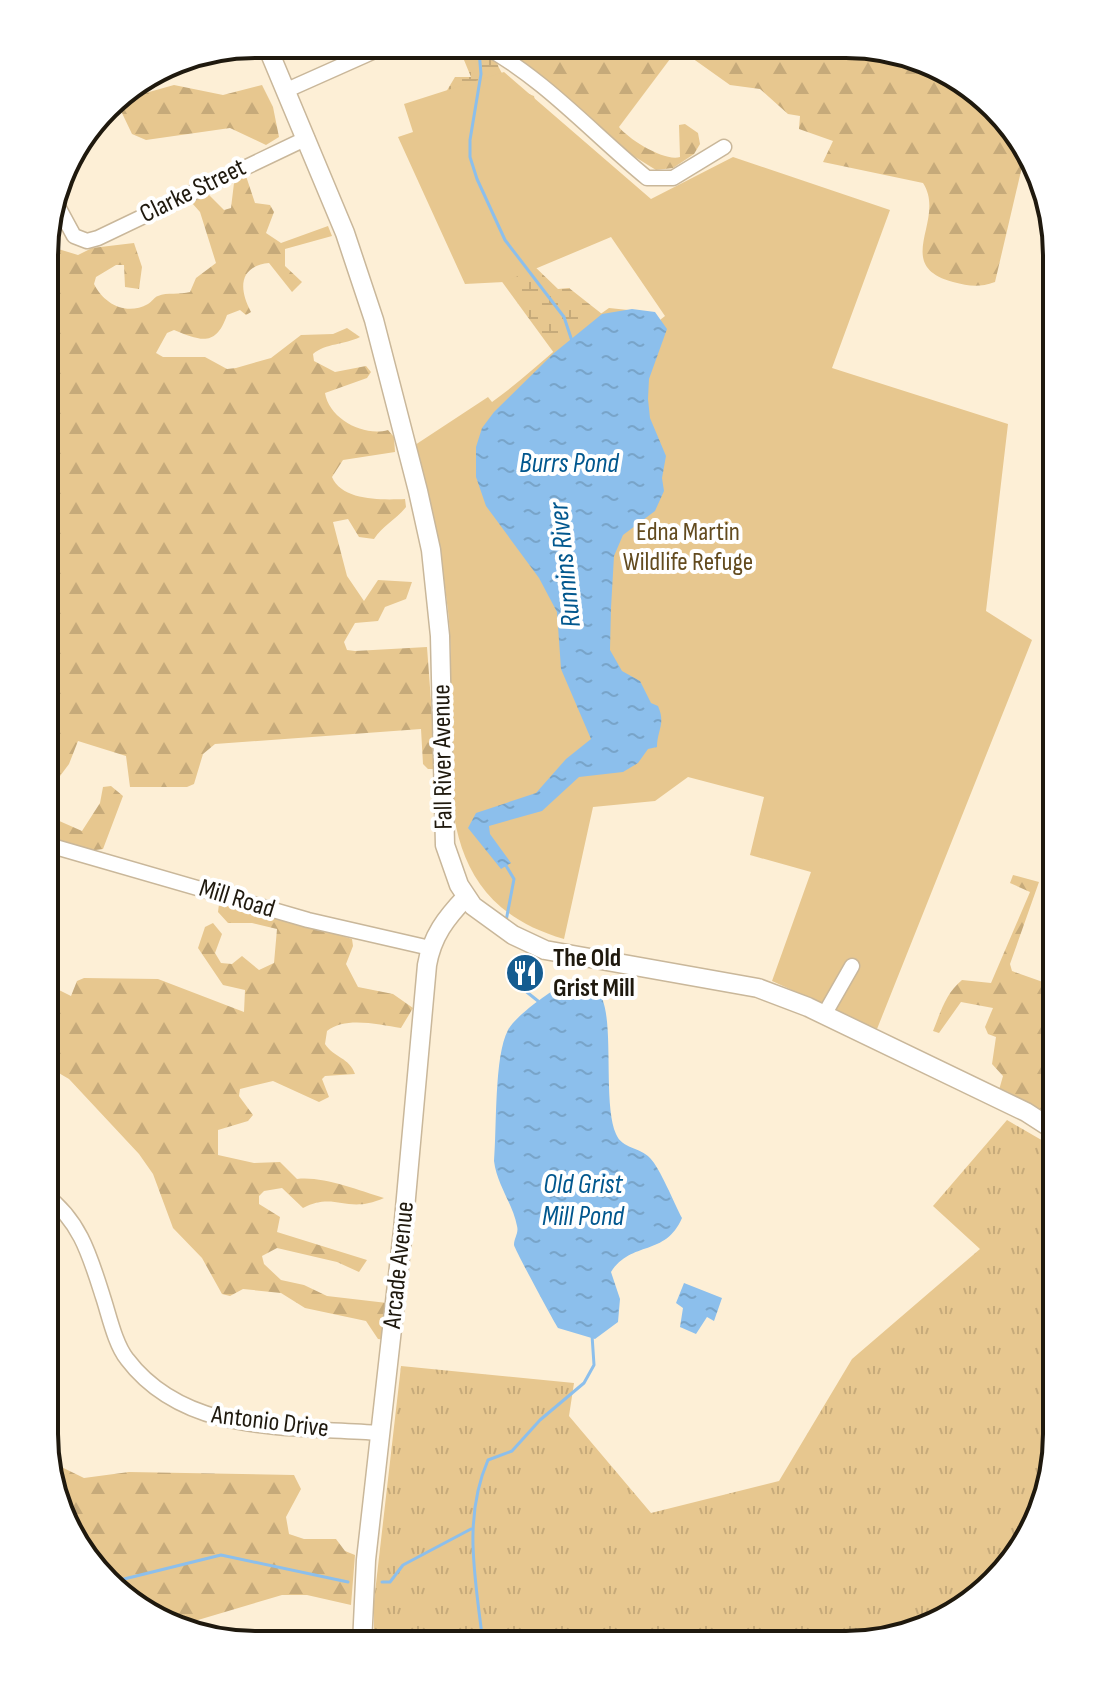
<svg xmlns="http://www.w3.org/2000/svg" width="1101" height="1689" font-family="'Sofia Sans Condensed',sans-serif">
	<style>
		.grass { fill: url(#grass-tufts) }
		.forest { fill: url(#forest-firs) }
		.wetland { fill: url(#wetland-marsh) }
		.green { fill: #e7c78f }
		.water { fill: url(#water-ripples) }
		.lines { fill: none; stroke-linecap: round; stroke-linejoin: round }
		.stream { stroke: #8cbfec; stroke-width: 3 }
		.minor-casing { stroke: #c9b79a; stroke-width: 17 }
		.major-casing { stroke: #c9b79a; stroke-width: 21 }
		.minor { stroke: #fff; stroke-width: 14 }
		.major { stroke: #fff; stroke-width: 18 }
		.labels { text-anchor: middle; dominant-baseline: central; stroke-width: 8; stroke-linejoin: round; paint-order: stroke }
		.street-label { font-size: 26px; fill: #1f190e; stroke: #fff }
		.park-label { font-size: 26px; fill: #634b1f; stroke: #fff }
		.poi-label { font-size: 26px; font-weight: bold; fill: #1f190e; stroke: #fff; text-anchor: start }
		.water-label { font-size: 28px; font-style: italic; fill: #01578e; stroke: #fff }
		.rim { fill: none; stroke: #1f190e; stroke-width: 4 }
	</style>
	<defs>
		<pattern id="grass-tufts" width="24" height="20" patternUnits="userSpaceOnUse" patternTransform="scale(2)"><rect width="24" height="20" fill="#e7c78f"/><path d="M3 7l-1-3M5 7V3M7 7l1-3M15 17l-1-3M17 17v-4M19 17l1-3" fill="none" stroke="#c6aa7a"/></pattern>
		<pattern id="forest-firs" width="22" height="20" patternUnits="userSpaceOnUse" patternTransform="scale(2)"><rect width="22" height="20" fill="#e7c78f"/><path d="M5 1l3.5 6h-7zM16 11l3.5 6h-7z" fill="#c6aa7a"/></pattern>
		<pattern id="wetland-marsh" width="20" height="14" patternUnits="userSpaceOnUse" patternTransform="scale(2)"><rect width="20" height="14" fill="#e7c78f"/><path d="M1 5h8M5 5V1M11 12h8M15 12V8" fill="none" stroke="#c6aa7a"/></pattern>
		<pattern id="water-ripples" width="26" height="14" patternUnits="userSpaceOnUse" patternTransform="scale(2)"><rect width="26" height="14" fill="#8cbfec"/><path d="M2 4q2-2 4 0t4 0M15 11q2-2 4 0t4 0" fill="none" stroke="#78a4c9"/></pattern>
	</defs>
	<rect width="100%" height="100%" fill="#fdefd6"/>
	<path class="grass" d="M 1007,1120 L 1057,1149 L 1057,1448 L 1014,1562 L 927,1629 L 846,1645 L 374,1644 L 374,1601 L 401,1366 L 574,1383 L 569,1416 L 651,1513 L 779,1481 L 852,1359 L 980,1249 L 933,1206 Z"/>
	<g class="forest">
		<path d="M 487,45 L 887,48 L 975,88 L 1025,154 L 995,282 C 978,288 969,286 953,282 C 891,265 947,220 923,183 L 823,162 L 833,141 L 799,129 L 800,116 L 788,114 L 760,89 L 730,85 L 692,58 L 670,59 L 619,127 C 628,139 665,162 680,157 L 679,125 L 685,124 L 698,133 L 700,144 L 694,154 L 673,168 L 656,170 L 627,152 L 507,54 Z"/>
		<path d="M 174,85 L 223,95 L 262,85 L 273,107 L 279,137 L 266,145 L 230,128 L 146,140 L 132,134 L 122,113 L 124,99 Z"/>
		<path d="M 245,173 L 255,203 L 270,205 L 274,212 L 266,233 L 281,243 L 328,226 L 332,236 L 285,249 L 285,266 L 302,282 L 292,292 L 269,263 C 238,266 239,290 251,312 L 246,315 L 240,310 L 227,315 C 216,347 201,341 174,330 L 167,333 L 156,353 L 163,357 L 205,357 L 227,369 L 236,368 L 271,358 L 301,335 L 333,334 L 347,328 L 360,337 C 344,345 326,343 313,354 L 314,361 L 335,372 L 366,366 L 371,372 L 367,378 L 325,393 C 329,419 364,437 388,430 L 394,437 L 395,452 L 343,460 L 332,477 C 342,501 382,500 405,499 L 406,507 C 396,520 383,525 374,539 L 359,537 L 348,519 L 333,522 L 347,576 L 364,601 L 378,580 L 412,582 L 406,599 L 385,607 L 378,621 L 355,623 L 344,642 L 347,650 L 355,651 L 427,647 L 436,769 L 428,769 L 423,764 L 421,729 L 215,744 L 203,754 L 194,784 L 187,787 L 130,787 L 126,756 L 78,741 L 69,764 L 60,776 L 48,816 L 82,831 L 100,803 L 103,787 L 111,786 L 123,796 L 103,849 L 88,851 L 45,835 L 46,258 L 55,248 L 78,255 L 92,248 L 134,243 L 142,267 L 139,289 L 125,287 L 124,265 L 116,265 L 96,277 L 94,284 C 104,304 126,316 148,304 C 152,302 154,297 158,296 C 167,292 180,295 190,292 L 196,278 L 216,263 L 200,212 L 192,203 L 207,193 L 224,210 L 231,208 L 234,183 Z"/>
		<path d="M 1013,875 L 1039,882 L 1010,964 L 1012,971 L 1057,987 L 1055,1117 L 1006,1091 L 999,1090 L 1003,1076 L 992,1064 L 996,1037 L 988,1034 L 985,1027 L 993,1008 L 961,1002 L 939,1033 L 933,1031 C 941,1011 946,993 962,980 L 991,983 L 1030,892 L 1010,883 Z"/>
		<path d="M 235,903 L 352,939 L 353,946 L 346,964 L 358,987 L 393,994 L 413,1008 L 401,1028 C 379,1025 346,1016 327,1031 L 325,1044 C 333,1057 350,1058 355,1074 L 325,1076 L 322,1079 L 329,1097 L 319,1102 L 273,1081 L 240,1089 L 239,1096 L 253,1115 L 248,1121 L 218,1130 L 218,1155 L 254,1163 L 280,1162 L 297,1179 C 323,1176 357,1190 384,1198 C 346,1215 336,1191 303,1208 L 282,1188 L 264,1191 L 259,1196 L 259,1204 L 280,1217 L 277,1232 L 367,1260 L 359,1272 L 337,1262 L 277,1248 L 262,1256 L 264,1264 L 281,1280 L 304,1285 L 327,1296 L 387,1303 L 385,1340 L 378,1339 L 366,1321 L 305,1308 L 281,1293 L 243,1289 L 230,1296 L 222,1294 L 202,1258 L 173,1228 L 153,1174 L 139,1154 L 69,1079 L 45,1065 L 45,983 L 71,996 L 77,981 L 84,978 L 158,979 L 244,1012 L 245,990 L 223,985 L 198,948 L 205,927 L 213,923 L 222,934 L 215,953 L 221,963 L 232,964 L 242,956 L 259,970 L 274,963 L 277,929 L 252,923 L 228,923 L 218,912 L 219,904 Z"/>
		<path d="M 49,1461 L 84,1478 L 129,1472 L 294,1475 L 301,1489 L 286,1517 L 289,1534 L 304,1539 L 336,1539 L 345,1551 L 355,1555 L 351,1605 L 307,1595 L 282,1595 L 198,1620 L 175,1622 L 127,1602 L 60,1515 Z"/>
	</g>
	<path class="wetland" d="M 466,45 L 494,46 C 496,73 508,86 534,96 L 540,123 L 531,263 L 558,289 L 569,288 L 602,314 L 554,353 L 500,279 L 440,102 L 455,77 L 471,77 L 464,60 Z"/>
	<path class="green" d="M 504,72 L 651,199 L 733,157 L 890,210 L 832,368 L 1008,424 L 986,611 L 1032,640 L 877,1029 L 772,981 L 811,872 L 750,855 L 764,797 L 688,777 L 655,801 L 593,807 L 564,939 C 407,894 462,735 448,611 C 442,555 429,500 415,445 L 488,397 L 492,402 C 533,373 567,336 609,308 L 647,312 L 660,320 L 665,316 L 611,237 L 504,282 L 465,284 L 398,137 L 413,132 L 404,104 Z"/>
	<g class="water">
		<path d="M 632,309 L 655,312 L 667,329 L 649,379 L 648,399 L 650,418 L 666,456 L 662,478 L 664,491 L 655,511 L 623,535 L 614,556 L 611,608 L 610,650 L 622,671 L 640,681 L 651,703 L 658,706 C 666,724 657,730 657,747 L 648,749 L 638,763 L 623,772 L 579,777 L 542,811 L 489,826 L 490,834 L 511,863 L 501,869 L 468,828 L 476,813 L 536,793 L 566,759 L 591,739 L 561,669 L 557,612 L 539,578 L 486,506 L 476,477 L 476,447 L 482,428 L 494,412 L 554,353 L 602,314 Z"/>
		<path d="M 565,983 C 574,984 588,984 595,989 C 618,1003 601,1100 616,1134 C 622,1149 640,1147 650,1158 C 660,1168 674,1203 682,1218 C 665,1257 632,1240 611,1272 L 620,1299 L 618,1322 L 595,1339 L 558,1328 C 552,1318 515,1250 514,1245 C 514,1238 519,1233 517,1226 C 513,1204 497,1185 494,1161 C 497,1128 494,1056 508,1030 C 516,1015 550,992 565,983 Z"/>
		<path d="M 684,1283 L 722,1298 L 714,1321 L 707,1317 L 696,1334 L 680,1327 L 683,1308 L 676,1303 Z"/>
	</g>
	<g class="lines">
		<g class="stream">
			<path d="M 479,51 L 481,74 L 470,140 L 470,157 L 477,179 L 505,240 L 564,317 L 572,341"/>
			<path d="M 505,864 L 514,879 L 506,921"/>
			<path d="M 523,989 L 538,1001"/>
			<path d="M 112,1582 L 221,1555 L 348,1582"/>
			<path d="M 382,1582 L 390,1582 L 403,1565 L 471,1529"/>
			<path d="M 483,1644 C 476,1581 462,1520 488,1460 L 512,1451 L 540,1420 L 584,1383 L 594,1365 L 592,1335"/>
		</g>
		<defs>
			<g id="minor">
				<path d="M 482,45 C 545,79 593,134 647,178 L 673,178 L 724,147"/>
				<path d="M 144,80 L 195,54"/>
				<path d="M 287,90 L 388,45"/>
				<path d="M 55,201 L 74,236 L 87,241 L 98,238 L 307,138"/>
				<path d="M 45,844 L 308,920 L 430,948"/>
				<path d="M 824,1015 L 852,966"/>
				<path d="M 44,1194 C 80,1220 90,1256 103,1297 C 109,1315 115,1344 127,1359 C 186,1437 292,1426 380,1433"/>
			</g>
			<g id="major">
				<path d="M 266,44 L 345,233 L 374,320 L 418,491 L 431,550 L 440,636 L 445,845 L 459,885 L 473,906 L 513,935 L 545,950 L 758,988 L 808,1007 L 1026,1112 L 1057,1132"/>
				<path d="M 362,1644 L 366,1560 L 403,1231 L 427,965 C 432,936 446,918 466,897"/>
			</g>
		</defs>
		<use href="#minor" class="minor-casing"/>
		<use href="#major" class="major-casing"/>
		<use href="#minor" class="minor"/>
		<use href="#major" class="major"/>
	</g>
	<defs>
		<symbol id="restaurant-disc" viewBox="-11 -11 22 22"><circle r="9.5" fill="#155c90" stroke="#fff"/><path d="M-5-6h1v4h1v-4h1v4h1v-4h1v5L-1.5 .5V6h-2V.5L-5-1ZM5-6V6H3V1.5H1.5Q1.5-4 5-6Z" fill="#fff"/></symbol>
	</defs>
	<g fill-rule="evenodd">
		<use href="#restaurant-disc" x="503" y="951" width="44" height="44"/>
	</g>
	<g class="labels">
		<g class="street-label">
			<text transform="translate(193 191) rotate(-26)">Clarke Street</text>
			<text transform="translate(443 757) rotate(-91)">Fall River Avenue</text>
			<text transform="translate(237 899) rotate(17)">Mill Road</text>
			<text transform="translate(399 1265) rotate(-84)">Arcade Avenue</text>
			<text transform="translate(270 1422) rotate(7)">Antonio Drive</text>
		</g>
		<g class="park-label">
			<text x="688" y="532">Edna Martin<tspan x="688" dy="30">Wildlife Refuge</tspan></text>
		</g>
		<g class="poi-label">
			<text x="553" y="958">The Old<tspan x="553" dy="30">Grist Mill</tspan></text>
		</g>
		<g class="water-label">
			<text x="569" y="463">Burrs Pond</text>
			<text transform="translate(565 565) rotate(-96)">Runnins River</text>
			<text x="583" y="1184">Old Grist<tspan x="583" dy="32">Mill Pond</tspan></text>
		</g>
	</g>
	<path d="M0 0H1101V1689H0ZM255 58H846A197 197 0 0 1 1043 255V1434A197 197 0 0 1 846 1631H255A197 197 0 0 1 58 1434V255A197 197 0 0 1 255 58Z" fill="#fff" fill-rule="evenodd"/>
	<path class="rim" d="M255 58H846A197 197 0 0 1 1043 255V1434A197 197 0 0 1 846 1631H255A197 197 0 0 1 58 1434V255A197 197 0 0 1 255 58Z"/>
</svg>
